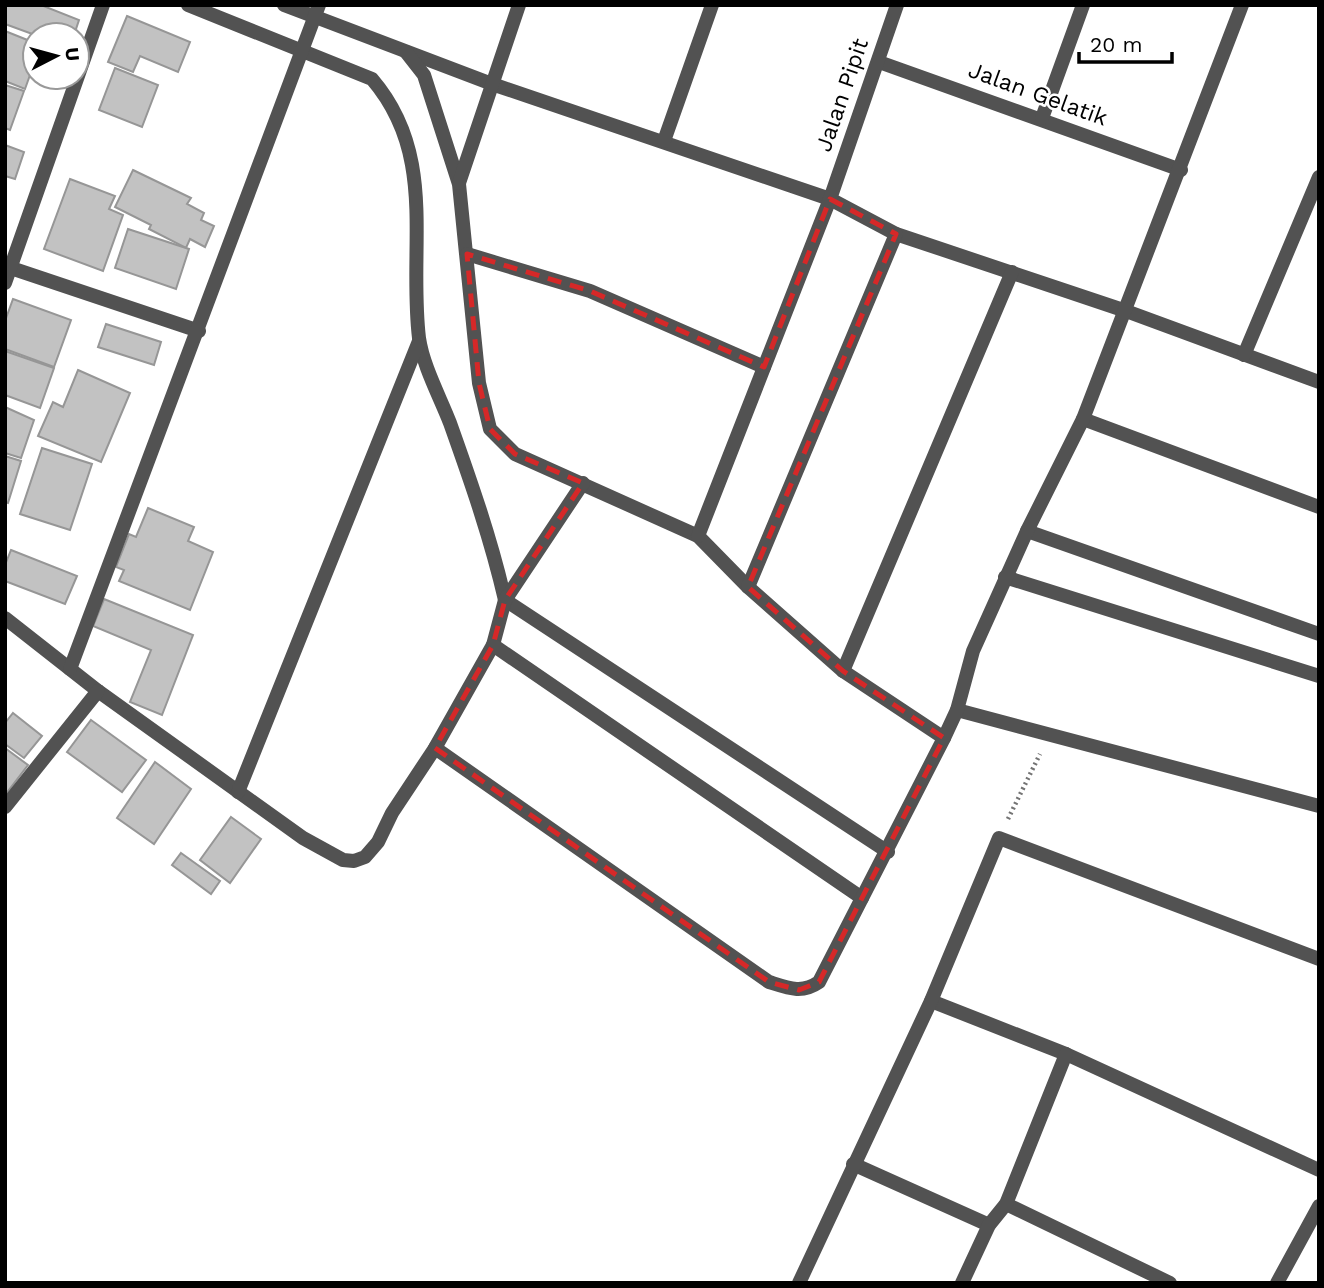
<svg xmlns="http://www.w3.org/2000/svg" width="1324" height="1288" font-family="'Work Sans',sans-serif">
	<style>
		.building { fill: #c2c2c2; stroke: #969696; stroke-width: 2 }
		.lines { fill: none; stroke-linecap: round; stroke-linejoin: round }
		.path { stroke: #747474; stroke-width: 4.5; stroke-dasharray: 2 3.5; stroke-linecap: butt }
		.street { stroke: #525252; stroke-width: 14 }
		.marked { fill: none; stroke: #d62828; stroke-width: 5; stroke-dasharray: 14 9; stroke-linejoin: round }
		.labels { text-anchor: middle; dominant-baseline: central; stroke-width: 5; stroke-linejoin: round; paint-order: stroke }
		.street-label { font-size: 23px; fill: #000; stroke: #fff }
	</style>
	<rect width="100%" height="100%" fill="#fff"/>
	<g class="building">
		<path d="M 5,5 L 41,5 L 79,20 L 74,35 L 35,35 L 5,24 Z"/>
		<path d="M 127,16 L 190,42 L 178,72 L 140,56 L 133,72 L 108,62 Z"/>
		<path d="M 5,31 L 35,43 L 35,77 L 30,75 L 25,89 L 5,81 Z"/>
		<path d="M 115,68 L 158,85 L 142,127 L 99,110 Z"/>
		<path d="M 5,85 L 24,91 L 10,130 L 5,128 Z"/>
		<path d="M 5,145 L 24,152 L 15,179 L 5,176 Z"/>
		<path d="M 133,170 L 191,198 L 187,204 L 204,213 L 201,220 L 214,226 L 205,247 L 190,239 L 186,248 L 149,229 L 151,225 L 115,207 Z"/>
		<path d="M 70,179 L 115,196 L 109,209 L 123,215 L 103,271 L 44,249 Z"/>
		<path d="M 128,229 L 189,249 L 176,289 L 115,268 Z"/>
		<path d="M 13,299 L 71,320 L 54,367 L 5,349 L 5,321 Z"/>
		<path d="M 106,324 L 161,342 L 154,365 L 98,347 Z"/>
		<path d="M 5,351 L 54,368 L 40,408 L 5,395 Z"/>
		<path d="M 78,370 L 130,393 L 101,462 L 38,436 L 53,402 L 63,407 Z"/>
		<path d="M 5,407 L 34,420 L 21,458 L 5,453 Z"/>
		<path d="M 42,448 L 92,464 L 70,530 L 20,514 Z"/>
		<path d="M 5,456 L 21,461 L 8,503 L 5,502 Z"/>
		<path d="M 148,508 L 194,527 L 188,541 L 213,552 L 190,610 L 119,581 L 124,570 L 116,567 L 129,534 L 136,537 Z"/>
		<path d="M 11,550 L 77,576 L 65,604 L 5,581 L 5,565 Z"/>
		<path d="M 104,599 L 193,635 L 162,715 L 130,702 L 151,650 L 93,626 Z"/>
		<path d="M 13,713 L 42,736 L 24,758 L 5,744 L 5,723 Z"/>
		<path d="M 91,720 L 146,760 L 122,792 L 67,752 Z"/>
		<path d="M 5,748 L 28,765 L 5,795 Z"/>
		<path d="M 155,762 L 191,789 L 154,844 L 117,818 Z"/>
		<path d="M 231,817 L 261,839 L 230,883 L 200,860 Z"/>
		<path d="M 181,853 L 220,881 L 211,894 L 172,865 Z"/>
	</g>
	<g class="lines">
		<path class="path" d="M 1008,819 L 1040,754"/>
		<g class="street">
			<path d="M 188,5 L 372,79 C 438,156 408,246 419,338 C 423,366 440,397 450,423 C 471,482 491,539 505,600 L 888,852"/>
			<path d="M 284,5 L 492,84 L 830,199 L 896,234 L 1126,311 L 1319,382"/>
			<path d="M 406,52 L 424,75 L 459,184 L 479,383 L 490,429 L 515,454 L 698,536 L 748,587 L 843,671 L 944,738"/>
			<path d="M 879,62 L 1181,170"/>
			<path d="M 1042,118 L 1083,5"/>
			<path d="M 664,141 L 712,5"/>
			<path d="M 459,183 L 519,5"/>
			<path d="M 467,254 L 590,291 L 764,367"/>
			<path d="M 5,266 L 199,331"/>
			<path d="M 5,283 L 103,5"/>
			<path d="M 1244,355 L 1319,177"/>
			<path d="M 1083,419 L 1319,507"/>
			<path d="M 1027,531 L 1319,634"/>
			<path d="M 698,536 L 830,199 L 897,5"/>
			<path d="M 1005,577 L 1319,676"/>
			<path d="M 748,587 L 896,234"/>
			<path d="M 5,618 L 98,691 L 303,838 L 343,860 L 354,861 L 365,857 L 378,842 L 392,813 L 435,748 L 493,645 L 505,600 L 583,483"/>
			<path d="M 493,645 L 862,898"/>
			<path d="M 70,669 L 319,5"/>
			<path d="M 843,671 L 1012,272"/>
			<path d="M 957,710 L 1319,806"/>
			<path d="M 435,748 L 769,982 C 788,988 802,994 819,982 L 944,738 L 957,710 L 973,651 L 1027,531 L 1083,419 L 1242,5"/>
			<path d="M 238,792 L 419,341"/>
			<path d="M 5,807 L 98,691"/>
			<path d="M 931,1001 L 1066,1054 L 1319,1170"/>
			<path d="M 853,1164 L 989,1225"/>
			<path d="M 1006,1204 L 1170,1283"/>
			<path d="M 799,1283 L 931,1001 L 999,838 L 1319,959"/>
			<path d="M 962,1283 L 989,1225 L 1006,1204 L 1066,1054"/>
			<path d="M 1277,1283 L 1319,1206"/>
		</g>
	</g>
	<path class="marked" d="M 830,199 L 896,234 L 748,587 L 843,671 L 944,738 L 819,982 L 799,990 L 769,982 L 435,748 L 493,645 L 505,600 L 583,483 L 515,454 L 490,429 L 479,383 L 467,254 L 590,291 L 764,367 Z"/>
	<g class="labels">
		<g class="street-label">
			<text transform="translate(1038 94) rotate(20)">Jalan Gelatik</text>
			<text transform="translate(842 95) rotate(-71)">Jalan Pipit</text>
		</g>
	</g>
	<rect width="1324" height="1288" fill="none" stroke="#000000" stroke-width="14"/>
	<g transform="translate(56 56) rotate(84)"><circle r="33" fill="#ffffff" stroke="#999999" stroke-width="2"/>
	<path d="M0-5L12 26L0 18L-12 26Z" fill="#000000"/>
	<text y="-10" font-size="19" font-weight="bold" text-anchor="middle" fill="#000000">U</text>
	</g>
	<path d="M1079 52v10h93v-10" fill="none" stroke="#000000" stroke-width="3.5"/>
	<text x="1090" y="52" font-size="21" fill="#000000" stroke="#ffffff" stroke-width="5" paint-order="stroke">20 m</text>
</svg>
